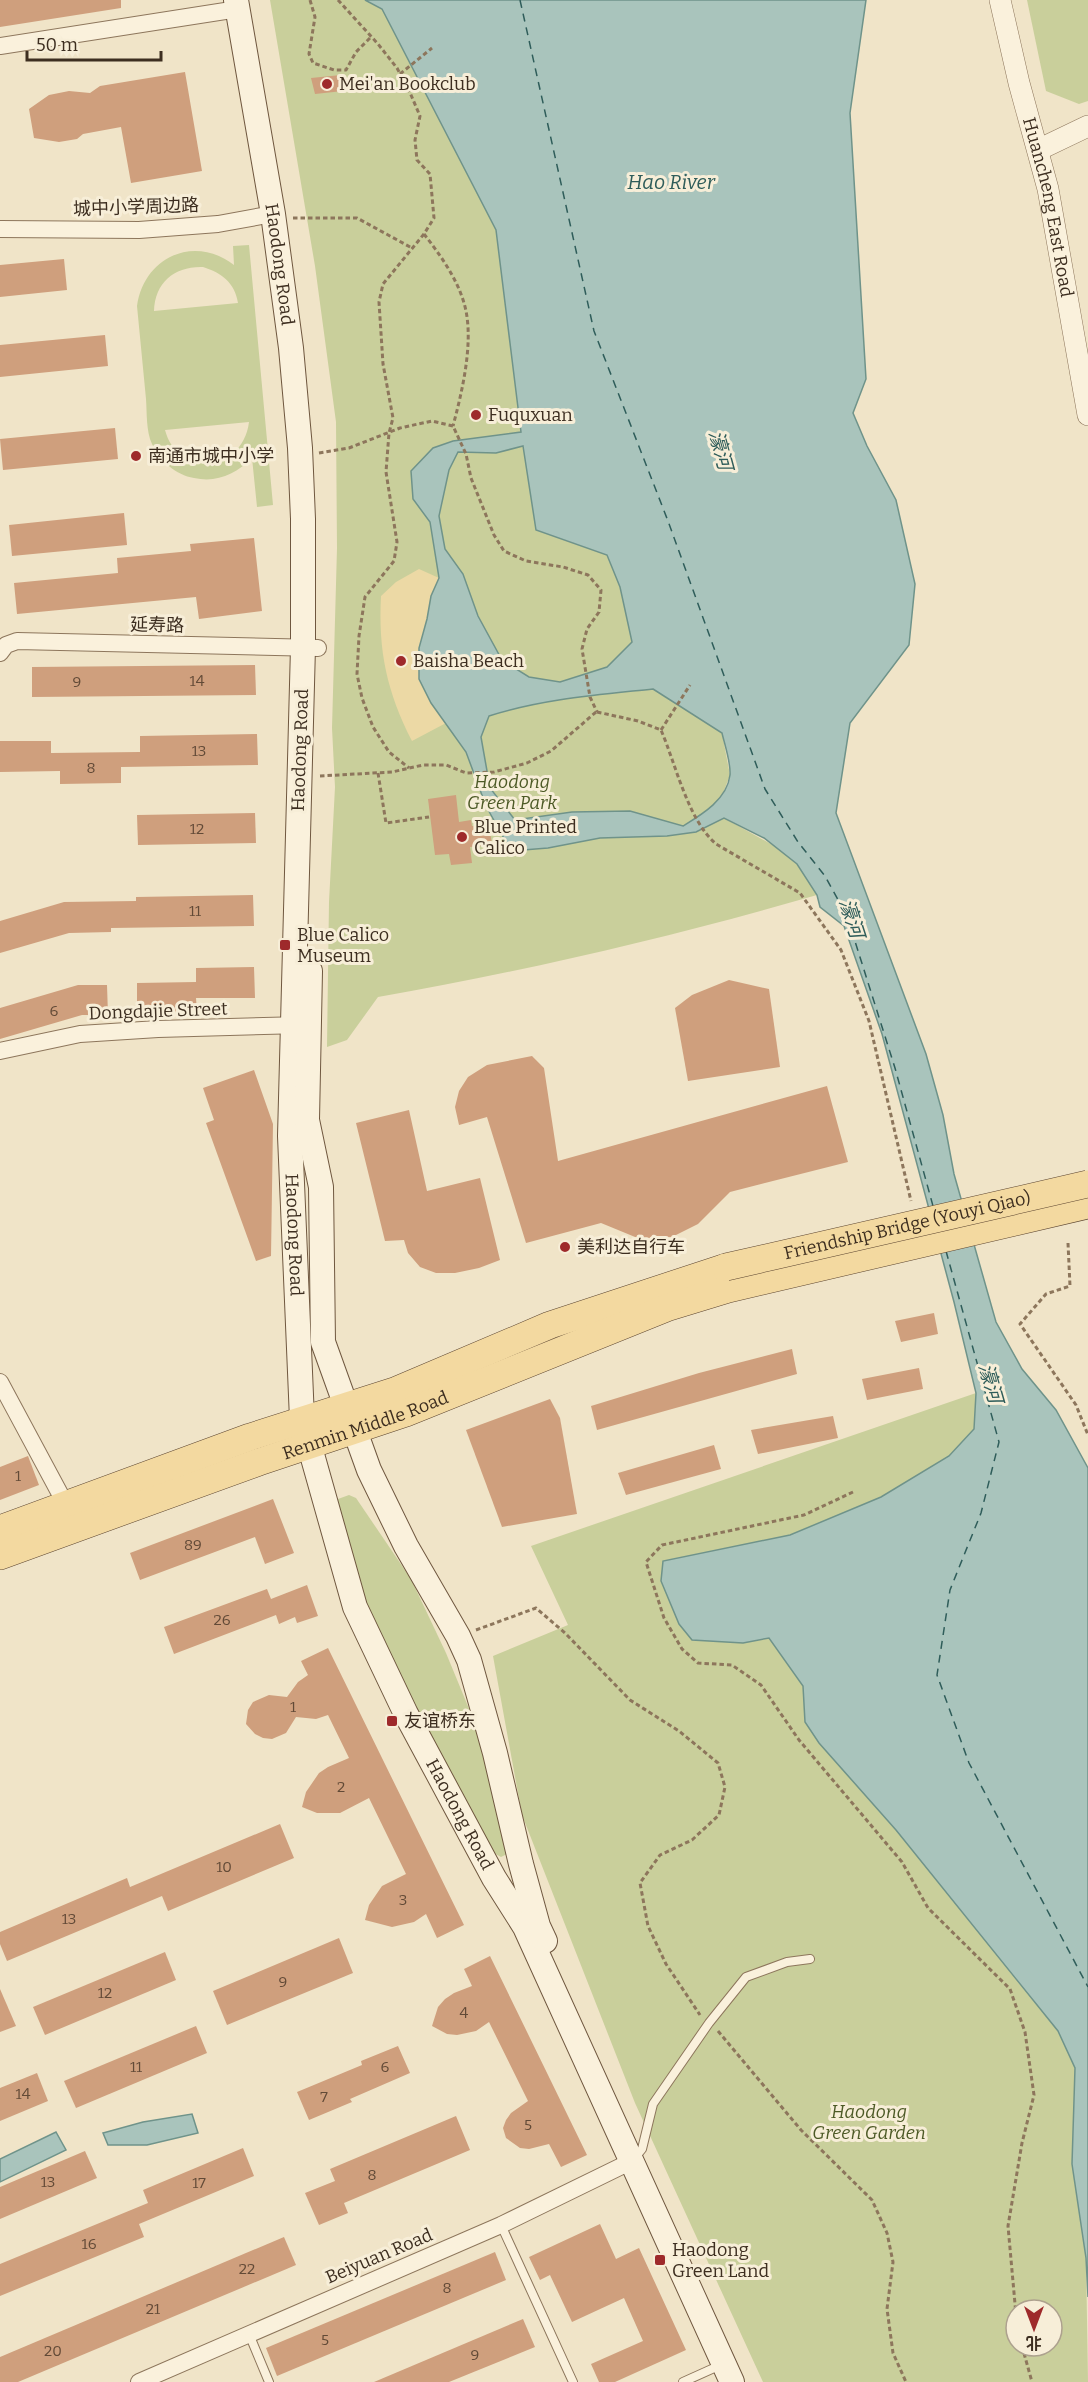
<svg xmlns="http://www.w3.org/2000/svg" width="1088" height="2382" font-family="Bitter,'Noto Sans SC',serif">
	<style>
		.green { fill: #c9cf9b; fill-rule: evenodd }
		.sand { fill: #ecd9a5 }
		.water { fill: #a9c4bc; stroke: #6f938a; stroke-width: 1.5; fill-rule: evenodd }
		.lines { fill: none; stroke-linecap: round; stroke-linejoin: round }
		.ferry { stroke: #2f5d5a; stroke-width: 1.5; stroke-dasharray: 8 6; stroke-linecap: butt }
		.building { fill: #cf9f7d }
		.service-casing { stroke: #8d765c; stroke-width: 10 }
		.minor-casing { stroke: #8d765c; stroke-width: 18 }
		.tertiary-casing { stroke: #8d765c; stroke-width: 22 }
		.secondary-casing { stroke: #6f573f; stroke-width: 26 }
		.primary-casing { stroke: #5b4430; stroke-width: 28 }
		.path { stroke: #8d765c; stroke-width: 3; stroke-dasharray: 4.5 3; stroke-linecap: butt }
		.service { stroke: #faf1dc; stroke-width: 8 }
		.minor { stroke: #faf1dc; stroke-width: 16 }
		.tertiary { stroke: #faf1dc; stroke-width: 21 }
		.secondary { stroke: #faf1dc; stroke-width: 24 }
		.primary { stroke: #f3d9a0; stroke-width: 27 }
		.primary-bridge-casing { stroke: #5b4430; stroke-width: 28; stroke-linecap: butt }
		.primary-bridge { stroke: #f3d9a0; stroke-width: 27 }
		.poi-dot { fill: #9e2a2b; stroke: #f7eed8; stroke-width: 2 }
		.labels { text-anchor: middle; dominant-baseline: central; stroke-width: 6; stroke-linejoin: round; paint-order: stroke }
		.number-label { font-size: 15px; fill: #624a37 }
		.poi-label { font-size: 18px; fill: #3d2e20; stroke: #f7eed8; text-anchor: start }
		.street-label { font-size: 18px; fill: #3d2e20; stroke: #f7eed8 }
		.park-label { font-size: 18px; font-style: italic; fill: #4d5a26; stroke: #f7eed8 }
		.water-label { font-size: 20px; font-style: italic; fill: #2f5d5a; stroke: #f7eed8 }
	</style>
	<rect width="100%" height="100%" fill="#f0e4c8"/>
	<g class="green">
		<path d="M 270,0 L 365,0 L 382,9 L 496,230 L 536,530 L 607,555 L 620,587 L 632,642 L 653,689 L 722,733 L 730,775 L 722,796 L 724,818 L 778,848 L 797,864 L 817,895 C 672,937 526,971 378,997 L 347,1040 L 327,1047 L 329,902 L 335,787 L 332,728 L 337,548 L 336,422 L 315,266 Z"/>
		<path d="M 1027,0 L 1088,0 L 1088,101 L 1079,104 L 1046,91 Z"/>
		<path d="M 249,245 L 273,505 L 257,507 L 252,458 C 236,474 217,483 194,478 C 176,475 160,461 152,444 C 146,431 147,413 146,399 C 143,368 140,337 137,306 C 144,257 194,234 234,265 L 233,246 ZM 203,267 C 222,273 235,283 238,303 L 154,311 C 155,282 175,266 203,267 ZM 249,422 C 243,472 178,479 165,430 Z"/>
		<path d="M 976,1393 L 974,1429 L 949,1457 L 881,1497 L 790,1535 L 663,1561 L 743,1643 L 769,1638 L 803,1686 L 805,1722 L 896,1830 L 1058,2031 L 1075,2068 L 1072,2164 L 1086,2258 L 1088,2382 L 763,2382 L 635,2103 L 522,1815 L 493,1656 L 568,1625 L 531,1546 ZM 1016,2310 L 1052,2310 L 1052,2346 L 1016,2346 Z"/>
		<path d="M 349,1495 L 356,1498 L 411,1579 L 446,1653 L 484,1745 L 509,1853 L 501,1857 L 492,1852 L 435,1752 L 365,1601 L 337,1502 L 338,1499 Z"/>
	</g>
	<path class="sand" d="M 419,569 L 439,578 L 419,648 L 431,703 L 446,723 L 412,741 C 387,692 378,651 381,596 L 396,582 Z"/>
	<g class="water">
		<path d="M 365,0 L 866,0 L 850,113 L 866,379 L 853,413 L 867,446 L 896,500 L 915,584 L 909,645 L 850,723 L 836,813 L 926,1054 L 943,1115 L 954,1174 L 996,1322 L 1022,1369 L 1056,1410 L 1088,1468 L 1088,2297 L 1086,2258 L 1072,2164 L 1075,2068 L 1058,2031 L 896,1830 L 819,1743 L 805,1722 L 803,1686 L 769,1638 L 743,1643 L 692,1640 L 679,1624 L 661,1581 L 663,1561 L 790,1535 L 881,1497 L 949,1456 L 974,1429 L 976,1393 L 954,1302 L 882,1034 L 844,926 L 820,907 L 817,895 L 797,864 L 764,838 L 724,818 L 696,832 L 667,836 L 600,838 L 548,848 L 511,851 L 486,806 L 466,752 L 431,703 L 419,679 L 419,648 L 427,619 L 431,596 L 439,578 L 430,522 L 413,499 L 411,471 L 433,448 L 453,441 L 521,432 L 496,230 L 382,9 ZM 523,446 L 536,530 L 607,555 L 620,587 L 632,642 L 607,667 L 560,682 L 529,677 L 502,660 L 478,616 L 463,574 L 445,549 L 439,516 L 449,470 L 458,452 L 496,453 ZM 653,689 L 722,733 C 725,746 731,763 730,775 C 727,800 701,815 683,826 L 630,811 L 572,812 L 515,820 L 490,788 L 481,737 L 489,716 C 543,699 597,695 653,689 Z"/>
		<path d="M 192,2114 L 198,2133 L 147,2145 L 108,2145 L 103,2133 L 143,2122 Z"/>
		<path d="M 56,2132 L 66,2150 L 0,2182 L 0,2159 Z"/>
	</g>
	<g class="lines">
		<g class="ferry">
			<path d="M 520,0 L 594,331 L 668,521 L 765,789 L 798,842 L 825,876 L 847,916 L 895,1068 L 933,1206"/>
			<path d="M 946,1251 L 999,1442 L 981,1513 L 950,1590 L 937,1675 L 969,1763 L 1088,1987"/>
		</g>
	</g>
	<g class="building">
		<path d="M 0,0 L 121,0 L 121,8 L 0,27 Z"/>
		<path d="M 185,72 L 202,171 L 131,183 L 121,127 L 83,134 L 77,139 L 59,142 L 34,138 L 29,109 L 49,95 L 69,91 L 90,93 L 100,86 Z"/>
		<path d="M 341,75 L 343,91 L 315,94 L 311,78 Z"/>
		<path d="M 64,259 L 67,290 L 0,297 L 0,265 Z"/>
		<path d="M 105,335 L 108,366 L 0,377 L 0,345 Z"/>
		<path d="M 115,428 L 118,459 L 3,470 L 0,439 Z"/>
		<path d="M 124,513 L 127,545 L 12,556 L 9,525 Z"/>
		<path d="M 254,538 L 262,611 L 199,619 L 196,597 L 17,614 L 14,583 L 118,573 L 117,558 L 191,551 L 190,544 Z"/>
		<path d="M 255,665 L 256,695 L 32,697 L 32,667 Z"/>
		<path d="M 257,734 L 258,765 L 121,767 L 121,783 L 60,784 L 60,771 L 0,772 L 0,741 L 51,741 L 51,753 L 140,752 L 140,736 Z"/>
		<path d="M 456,795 L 459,822 L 471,820 L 472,826 L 489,824 L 492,845 L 470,847 L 472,863 L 451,865 L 449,854 L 435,855 L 428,799 Z"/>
		<path d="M 255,813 L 256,843 L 138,845 L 137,815 Z"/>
		<path d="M 253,895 L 254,926 L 111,928 L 111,932 L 69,933 L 0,953 L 0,921 L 64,902 L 136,901 L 136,897 Z"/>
		<path d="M 254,967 L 255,998 L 196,998 L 197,1012 L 137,1013 L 137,983 L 196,982 L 196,968 Z"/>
		<path d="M 729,980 L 769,989 L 780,1067 L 688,1081 L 675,1008 L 692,995 Z"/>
		<path d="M 78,985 L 107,985 L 108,1015 L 82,1015 L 0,1039 L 0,1008 Z"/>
		<path d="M 532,1056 L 544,1068 L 558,1161 L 827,1086 L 848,1162 L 730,1192 L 698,1224 L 672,1237 L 640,1239 L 601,1223 L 526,1243 L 487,1117 L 459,1125 L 455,1107 L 459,1091 L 468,1077 L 487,1065 Z"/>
		<path d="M 254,1070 L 273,1124 L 271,1256 L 256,1261 L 206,1123 L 214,1120 L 203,1088 Z"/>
		<path d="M 409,1110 L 427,1191 L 480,1178 L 500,1260 L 479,1268 L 455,1273 L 436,1273 L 420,1267 L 408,1253 L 404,1240 L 385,1241 L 356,1123 Z"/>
		<path d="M 934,1313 L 938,1334 L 901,1342 L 895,1321 Z"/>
		<path d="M 792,1349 L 797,1374 L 597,1430 L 591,1406 L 699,1373 Z"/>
		<path d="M 919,1368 L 923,1389 L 867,1400 L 862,1379 Z"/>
		<path d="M 550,1399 L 560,1418 L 577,1514 L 502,1527 L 466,1430 Z"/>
		<path d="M 833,1416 L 838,1438 L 758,1454 L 751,1430 Z"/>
		<path d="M 714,1445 L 721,1469 L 626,1495 L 618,1473 Z"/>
		<path d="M 28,1456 L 39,1485 L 0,1500 L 0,1467 Z"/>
		<path d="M 273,1499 L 294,1553 L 265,1564 L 255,1537 L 140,1580 L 130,1553 Z"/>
		<path d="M 307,1585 L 318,1616 L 297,1623 L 295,1617 L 279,1624 L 276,1615 L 174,1654 L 164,1627 L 267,1589 L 271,1599 Z"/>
		<path d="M 328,1648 L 464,1925 L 437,1938 L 426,1914 L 414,1922 L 392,1927 L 365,1920 L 369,1905 L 382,1886 L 406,1874 L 369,1798 L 340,1813 L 317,1813 L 302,1807 L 306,1792 L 319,1773 L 328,1767 L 349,1758 L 328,1715 L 316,1719 L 296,1717 L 286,1733 L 272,1739 L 263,1738 L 255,1734 L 246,1724 L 248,1710 L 253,1702 L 269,1695 L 287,1697 L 298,1682 L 308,1675 L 301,1661 Z"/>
		<path d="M 280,1824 L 294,1858 L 168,1911 L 162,1896 L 7,1961 L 0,1944 L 0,1932 L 127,1878 L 130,1887 Z"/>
		<path d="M 339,1938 L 353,1973 L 227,2025 L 213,1991 Z"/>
		<path d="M 165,1952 L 176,1980 L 45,2035 L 33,2007 Z"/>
		<path d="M 490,1956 L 587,2155 L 561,2167 L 549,2144 L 529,2149 L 520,2148 L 506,2138 L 503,2128 L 506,2120 L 511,2113 L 528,2101 L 489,2022 L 476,2031 L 457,2035 L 447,2034 L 432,2026 L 438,2007 L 445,1999 L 454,1993 L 472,1986 L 464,1969 Z"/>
		<path d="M 0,1989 L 16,2026 L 0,2032 Z"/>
		<path d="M 196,2026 L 207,2053 L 76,2108 L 64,2081 Z"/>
		<path d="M 398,2046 L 410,2073 L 350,2099 L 352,2102 L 309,2120 L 297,2092 L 362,2065 L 361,2061 Z"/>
		<path d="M 37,2073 L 48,2101 L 0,2121 L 0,2088 Z"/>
		<path d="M 456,2116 L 470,2150 L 344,2203 L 348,2213 L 319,2225 L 305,2193 L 335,2181 L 330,2169 Z"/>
		<path d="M 243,2148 L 254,2176 L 139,2224 L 144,2237 L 0,2296 L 0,2264 L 148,2203 L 143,2190 Z"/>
		<path d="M 85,2151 L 97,2178 L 0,2219 L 0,2187 Z"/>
		<path d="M 600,2224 L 616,2259 L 639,2248 L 686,2350 L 615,2382 L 599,2382 L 591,2364 L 643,2341 L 624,2298 L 572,2322 L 550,2275 L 540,2280 L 529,2257 Z"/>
		<path d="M 284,2237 L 296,2265 L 18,2382 L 0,2382 L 0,2357 Z"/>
		<path d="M 495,2252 L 506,2280 L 277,2376 L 266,2348 Z"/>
		<path d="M 523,2319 L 535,2347 L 449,2382 L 374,2382 Z"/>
	</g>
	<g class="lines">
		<defs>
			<g id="service">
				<path d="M 634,2159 L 642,2149 L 653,2104 L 709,2023 L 746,1977 L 787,1962 L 810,1959"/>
				<path d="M 501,2225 L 573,2382"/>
				<path d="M 249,2334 L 269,2382"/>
				<path d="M 683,2382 L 723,2364"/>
			</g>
			<g id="minor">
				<path d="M 0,46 L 238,9"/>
				<path d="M 0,229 L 139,230 L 218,224 L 273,214"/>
				<path d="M 0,653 L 6,645 L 17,641 L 318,648"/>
				<path d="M 0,1051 L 80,1034 L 158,1029 L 303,1025"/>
				<path d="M 0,1382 L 66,1505"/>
				<path d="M 139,2382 L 501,2225 L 632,2161"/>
			</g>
			<g id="tertiary">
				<path id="s1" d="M 1000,0 L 1019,83 L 1048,189 L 1088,415"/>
				<path d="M 1038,150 L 1088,126"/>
			</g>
			<g id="secondary">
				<path id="s2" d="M 236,0 L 273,214 L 291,348 L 300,448 L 303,519 L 303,647 L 290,1136 L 302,1419 L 355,1607 L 406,1714 L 494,1878 L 525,1927 L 732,2382"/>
				<path d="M 310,971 L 307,1120 L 321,1187 L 323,1342 L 369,1470 L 406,1546 L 458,1636 L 469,1660 L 495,1753 L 521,1864 L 538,1926 L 545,1941"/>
			</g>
			<g id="primary">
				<path d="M 0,1529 L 250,1437 L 397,1390 L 550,1325 L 726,1267"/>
				<path id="s3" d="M 0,1556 L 259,1462 L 406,1413 L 669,1307 L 728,1289 L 1088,1205"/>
			</g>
		</defs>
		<use href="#service" class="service-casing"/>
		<use href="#minor" class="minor-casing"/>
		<use href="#tertiary" class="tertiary-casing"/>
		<use href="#secondary" class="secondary-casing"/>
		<use href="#primary" class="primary-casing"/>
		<g class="path">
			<path d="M 310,0 L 315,17 L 309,54 L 313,63 L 334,70 L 346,70 L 356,52 L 372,36"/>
			<path d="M 338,0 L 378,44 L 397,68 L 411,95 L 420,116 L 415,140 L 417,160 L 430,174 L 434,218 L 424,234 L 383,284 L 379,302 L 383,364 L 393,418 L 389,433 L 386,472 L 397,542 L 394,561 L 365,597 L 359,636 L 357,674 L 362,698 L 373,727 L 389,752 L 409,768"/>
			<path d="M 400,74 L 432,48"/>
			<path d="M 293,218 L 357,218 L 412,248"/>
			<path d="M 424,234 C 441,256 460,282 466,311 C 473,346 462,392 453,426"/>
			<path d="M 319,453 L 349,448 L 400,428 L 432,421 L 453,426 L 466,454 L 471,478 L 494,535 L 504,551 L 526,561 L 563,567 L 588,575 L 601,590 L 599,612 L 587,629 L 582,649 L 590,697 L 597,712"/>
			<path d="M 597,712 L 638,721 L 661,730 C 676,765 688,820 716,844 L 800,893 L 841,950 L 869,1021 L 911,1201"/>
			<path d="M 661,730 L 690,685"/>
			<path d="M 378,773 L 386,823 L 429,817"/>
			<path d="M 320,776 L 392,772 L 423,765 L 446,765 L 466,773 L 494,772 L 527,763 L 551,751 L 596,712"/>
			<path d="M 1068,1243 L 1070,1286 L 1046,1294 L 1020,1324 L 1076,1405 L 1088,1435"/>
			<path d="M 853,1492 L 804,1515 L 662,1545 L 646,1562 L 664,1618 L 682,1649 L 698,1663 L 732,1665 L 761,1685 L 799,1740 L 902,1862 L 928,1908 L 1010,1989 L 1025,2032 L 1034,2095 L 1022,2143 L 1008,2226 L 1016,2315"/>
			<path d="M 476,1630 L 536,1608 L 565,1633 L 630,1700 L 679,1731 L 718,1763 L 725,1787 L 719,1815 L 692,1840 L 660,1855 L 640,1883 L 648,1926 L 666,1964 L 700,2015"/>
			<path d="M 718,2031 L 801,2130 L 872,2200 L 887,2233 L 893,2262 L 887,2309 L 893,2353 L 906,2382"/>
			<path d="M 1022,2346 L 1032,2382"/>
		</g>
		<use href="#service" class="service"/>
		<use href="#minor" class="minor"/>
		<use href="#tertiary" class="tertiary"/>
		<use href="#secondary" class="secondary"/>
		<use href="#primary" class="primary"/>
		<defs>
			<g id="primary-bridge">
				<path id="s4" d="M 726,1267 L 1088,1184"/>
			</g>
		</defs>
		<use href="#primary-bridge" class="primary-bridge-casing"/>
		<use href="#primary-bridge" class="primary-bridge"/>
	</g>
	<g class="poi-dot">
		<circle cx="327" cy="84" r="6"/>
		<circle cx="476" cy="415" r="6"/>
		<circle cx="136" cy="456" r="6"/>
		<circle cx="401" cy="661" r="6"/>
		<circle cx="462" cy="837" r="6"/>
		<rect x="279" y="939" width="12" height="12" rx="3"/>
		<circle cx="565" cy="1247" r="6"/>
		<rect x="386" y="1715" width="12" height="12" rx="3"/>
		<rect x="654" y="2254" width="12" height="12" rx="3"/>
	</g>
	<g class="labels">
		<g class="number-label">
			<text x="197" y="681">14</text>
			<text x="77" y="682">9</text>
			<text x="199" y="751">13</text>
			<text x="91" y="768">8</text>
			<text x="197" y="829">12</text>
			<text x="195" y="911">11</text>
			<text x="54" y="1011">6</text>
			<text x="18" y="1476">1</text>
			<text x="193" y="1545">89</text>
			<text x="222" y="1620">26</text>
			<text x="293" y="1707">1</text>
			<text x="341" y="1787">2</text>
			<text x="224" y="1867">10</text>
			<text x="403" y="1900">3</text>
			<text x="69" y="1919">13</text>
			<text x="283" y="1982">9</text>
			<text x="105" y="1993">12</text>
			<text x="464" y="2013">4</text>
			<text x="136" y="2067">11</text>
			<text x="385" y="2067">6</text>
			<text x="23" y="2094">14</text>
			<text x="324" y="2097">7</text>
			<text x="528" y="2125">5</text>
			<text x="372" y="2175">8</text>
			<text x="48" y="2182">13</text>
			<text x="199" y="2183">17</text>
			<text x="89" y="2244">16</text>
			<text x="247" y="2269">22</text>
			<text x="447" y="2288">8</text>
			<text x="153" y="2309">21</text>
			<text x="325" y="2340">5</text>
			<text x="53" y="2351">20</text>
			<text x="475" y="2355">9</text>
		</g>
		<g class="poi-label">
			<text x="339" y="84">Mei'an Bookclub</text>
			<text x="488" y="415">Fuquxuan</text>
			<text x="148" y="456">南通市城中小学</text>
			<text x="413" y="661">Baisha Beach</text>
			<text x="474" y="827">Blue Printed<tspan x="474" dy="21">Calico</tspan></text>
			<text x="297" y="935">Blue Calico<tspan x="297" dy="21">Museum</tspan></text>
			<text x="577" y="1247">美利达自行车</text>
			<text x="404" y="1721">友谊桥东</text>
			<text x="672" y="2250">Haodong<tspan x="672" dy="21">Green Land</tspan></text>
		</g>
		<g class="street-label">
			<text transform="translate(136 207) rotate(-2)">城中小学周边路</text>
			<text stroke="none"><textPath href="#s1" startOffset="213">Huancheng East Road</textPath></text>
			<text stroke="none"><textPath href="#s2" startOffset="268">Haodong Road</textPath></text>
			<text transform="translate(157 625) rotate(1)">延寿路</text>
			<text transform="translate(300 750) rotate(-88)">Haodong Road</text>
			<text transform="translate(158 1011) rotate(-2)">Dongdajie Street</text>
			<text stroke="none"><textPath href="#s4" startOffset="186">Friendship Bridge (Youyi Qiao)</textPath></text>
			<text stroke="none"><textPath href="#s2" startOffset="1240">Haodong Road</textPath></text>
			<text stroke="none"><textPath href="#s3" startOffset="388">Renmin Middle Road</textPath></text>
			<text stroke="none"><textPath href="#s2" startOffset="1852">Haodong Road</textPath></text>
			<text transform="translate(379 2256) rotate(-23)">Beiyuan Road</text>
		</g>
		<g class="park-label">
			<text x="512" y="782">Haodong<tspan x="512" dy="21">Green Park</tspan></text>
			<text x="869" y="2112">Haodong<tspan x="869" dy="21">Green Garden</tspan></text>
		</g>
		<g class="water-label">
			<text x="671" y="182">Hao River</text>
			<text transform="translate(721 450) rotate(75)">濠河</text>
			<text transform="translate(852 918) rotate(72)">濠河</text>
			<text transform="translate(991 1383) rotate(74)">濠河</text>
		</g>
	</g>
	<g transform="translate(1034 2328) rotate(180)"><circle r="28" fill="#f7eed8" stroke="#ada18e" stroke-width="1.5"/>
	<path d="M0-4.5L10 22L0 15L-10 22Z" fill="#9e2a2b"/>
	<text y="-9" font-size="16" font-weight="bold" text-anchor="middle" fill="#3d2e20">北</text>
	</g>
	<path d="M27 51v9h134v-9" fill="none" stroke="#3d2e20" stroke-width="3"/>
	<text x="36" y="51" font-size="18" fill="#3d2e20" stroke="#f7eed8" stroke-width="4.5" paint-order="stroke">50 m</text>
</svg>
